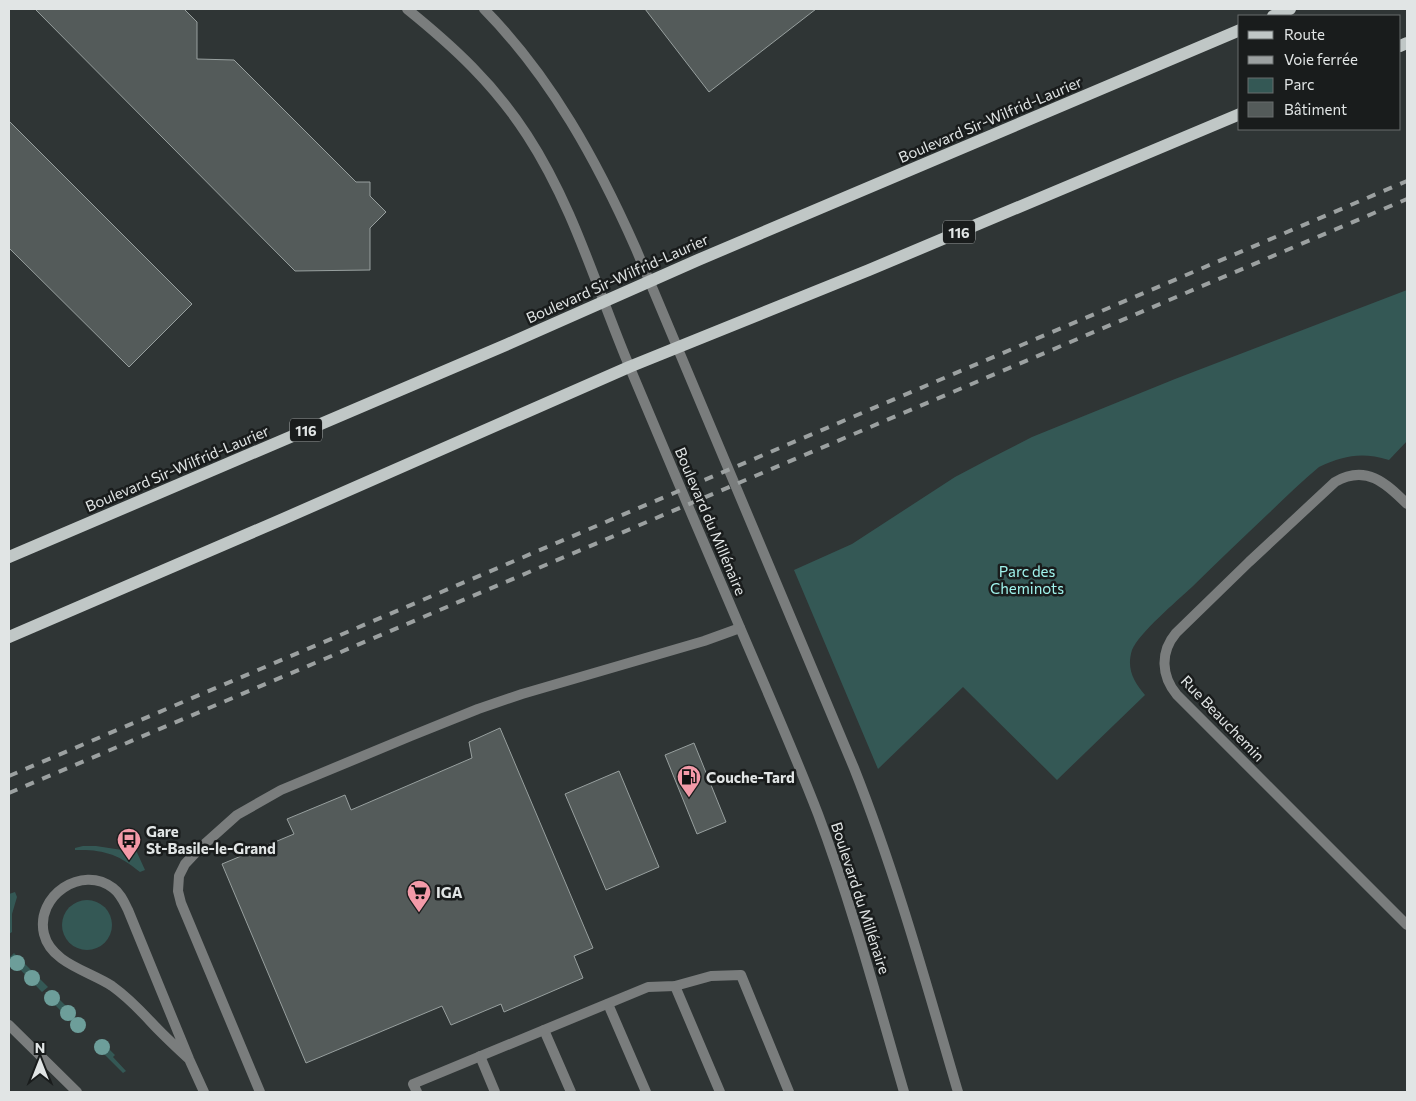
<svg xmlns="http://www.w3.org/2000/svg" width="1416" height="1101" font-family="Commissioner,sans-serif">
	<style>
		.green { fill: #345855 }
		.building { fill: #545b5a; stroke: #98a09f }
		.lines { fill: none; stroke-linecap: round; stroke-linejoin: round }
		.service { stroke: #7a7d7d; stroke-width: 10 }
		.minor { stroke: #7a7d7d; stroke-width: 10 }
		.tertiary { stroke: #7a7d7d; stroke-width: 10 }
		.primary { stroke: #c0c7c6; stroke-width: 12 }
		.rail { stroke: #9ca1a1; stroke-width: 4; stroke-dasharray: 9 9; stroke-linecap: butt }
		.tree { fill: #6d9e9a }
		.labels { text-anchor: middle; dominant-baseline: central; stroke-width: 5; stroke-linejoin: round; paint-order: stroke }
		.shield { fill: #191c1c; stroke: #a5a9a9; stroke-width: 1 }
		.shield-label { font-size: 14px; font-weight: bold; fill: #e1e5e5 }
		.street-label { font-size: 15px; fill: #e1e5e5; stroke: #191c1c }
		.park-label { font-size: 15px; fill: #a0f3ec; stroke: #191c1c }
		.poi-label { font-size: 15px; font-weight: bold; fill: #e1e5e5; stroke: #191c1c; text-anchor: start }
	</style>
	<rect width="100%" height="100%" fill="#2f3535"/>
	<g class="green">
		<path d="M 1407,290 L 1407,441 L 1389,460 C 1362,452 1345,455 1319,467 C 1302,481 1285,498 1269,513 C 1243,538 1217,562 1192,587 C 1177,601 1139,633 1132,650 C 1126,669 1134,682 1145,695 L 1057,780 L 963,687 L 878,769 L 794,570 L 852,544 L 955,477 L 991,458 L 1032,437 L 1175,379 Z"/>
		<path d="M 83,846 L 96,846 L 122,850 L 135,848 L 145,870 L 140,872 C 119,854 102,849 75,850 L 75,848 Z"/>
		<path d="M 15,892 L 17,897 L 12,914 L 12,932 L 9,934 L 9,894 Z"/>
		<circle cx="87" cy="925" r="25"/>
		<path d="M 14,953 L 48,987 L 42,992 L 9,958 Z"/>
		<path d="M 52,992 L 73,1013 L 71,1016 L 84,1028 L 81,1031 L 47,997 Z"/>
		<path d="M 101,1041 L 115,1055 L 113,1057 L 126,1071 L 123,1073 L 96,1046 Z"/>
	</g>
	<g class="building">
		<path d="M 35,9 L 184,9 L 197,22 L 197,59 L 234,60 L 356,182 L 370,182 L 370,196 L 386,212 L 370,228 L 370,270 L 295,271 Z"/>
		<path d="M 645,9 L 816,9 L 709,92 Z"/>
		<path d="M 9,121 L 192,304 L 129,367 L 9,248 Z"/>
		<path d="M 500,728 L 593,948 L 574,956 L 583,978 L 504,1012 L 501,1004 L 451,1025 L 442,1006 L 306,1063 L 222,864 L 294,834 L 287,819 L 345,795 L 351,810 L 472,758 L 469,742 Z"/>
		<path d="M 694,743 L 726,822 L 697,834 L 665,755 Z"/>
		<path d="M 619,771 L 659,867 L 606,890 L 565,794 Z"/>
	</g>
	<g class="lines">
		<g class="service">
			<path d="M 675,986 L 720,1092"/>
			<path d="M 608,1004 L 646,1092"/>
			<path d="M 9,1025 L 77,1092"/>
			<path d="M 544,1030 L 571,1092"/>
			<path d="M 480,1056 L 495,1092"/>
			<path d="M 189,1059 C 176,1047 163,1035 151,1022 C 139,1009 126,996 112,986 C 89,971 51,963 44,934 C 35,896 82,864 113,888 C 121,894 124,902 128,910 L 189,1059 L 204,1092"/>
			<path d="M 260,1092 L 181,903 L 178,891 L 179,876 L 185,864 L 199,849 L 237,815 L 281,790 L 411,736 L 478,709 L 522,694 L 704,641 L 740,628"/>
			<path d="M 417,1092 L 413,1084 L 648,987 L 675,986 L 711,976 L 741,975 L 789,1092"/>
		</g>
		<path class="minor" d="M 1407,504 C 1386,483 1366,464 1335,482 L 1249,562 L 1176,633 C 1160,652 1161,676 1177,695 L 1407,925"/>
		<g class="tertiary">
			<path d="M 407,9 C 454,47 494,84 527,135 C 574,207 597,290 630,368 C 666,455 704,543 741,630 C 767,691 794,752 818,814 C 852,905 877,999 904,1092"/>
			<path d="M 484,9 C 551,77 597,161 636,249 L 854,768 C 896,874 926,983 958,1092"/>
		</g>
		<g class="primary">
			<path d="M 1273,16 L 1290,9"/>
			<path d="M 1400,46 L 1407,43"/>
			<path d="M 9,557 L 508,344 L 698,260 L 1240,30"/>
			<path d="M 9,637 L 283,519 L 629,367 L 869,270 L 1240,114"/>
		</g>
		<g class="rail">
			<path d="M 9,776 L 1407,181"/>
			<path d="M 9,793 L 1407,199"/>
		</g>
	</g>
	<g class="tree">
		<circle cx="17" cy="963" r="8"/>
		<circle cx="32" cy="978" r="8"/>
		<circle cx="52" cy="998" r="8"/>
		<circle cx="68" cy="1013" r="8"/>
		<circle cx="78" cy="1025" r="8"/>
		<circle cx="102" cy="1047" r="8"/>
	</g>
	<defs>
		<symbol id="fuel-pin" viewBox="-11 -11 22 30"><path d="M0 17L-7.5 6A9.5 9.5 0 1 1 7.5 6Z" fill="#f39aa8" stroke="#191c1c"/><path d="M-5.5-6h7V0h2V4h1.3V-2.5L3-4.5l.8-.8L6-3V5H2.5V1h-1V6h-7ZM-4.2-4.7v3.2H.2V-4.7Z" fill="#111"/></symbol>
		<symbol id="bus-pin" viewBox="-11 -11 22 30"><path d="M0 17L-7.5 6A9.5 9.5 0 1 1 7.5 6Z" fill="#f39aa8" stroke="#191c1c"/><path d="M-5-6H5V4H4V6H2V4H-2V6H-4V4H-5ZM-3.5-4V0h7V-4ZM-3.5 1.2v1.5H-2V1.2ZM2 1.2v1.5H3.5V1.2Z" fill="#111"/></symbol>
		<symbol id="supermarket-pin" viewBox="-11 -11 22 30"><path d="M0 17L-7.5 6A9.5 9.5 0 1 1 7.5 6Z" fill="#f39aa8" stroke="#191c1c"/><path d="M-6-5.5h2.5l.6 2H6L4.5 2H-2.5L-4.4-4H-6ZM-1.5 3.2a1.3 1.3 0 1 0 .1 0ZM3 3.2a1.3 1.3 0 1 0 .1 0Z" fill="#111"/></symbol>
	</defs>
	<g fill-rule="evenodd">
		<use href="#fuel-pin" x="675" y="763" width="28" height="38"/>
		<use href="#bus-pin" x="115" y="826" width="28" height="38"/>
		<use href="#supermarket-pin" x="405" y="878" width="28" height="38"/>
	</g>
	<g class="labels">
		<g class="shield">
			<rect x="943" y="220.5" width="32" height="23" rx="4"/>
			<rect x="290" y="418.5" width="32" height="23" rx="4"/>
		</g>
		<g class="shield-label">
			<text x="959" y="232">116</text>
			<text x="306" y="430">116</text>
		</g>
		<g class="street-label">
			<text transform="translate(990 119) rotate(-23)">Boulevard Sir-Wilfrid-Laurier</text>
			<text transform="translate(617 278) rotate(-24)">Boulevard Sir-Wilfrid-Laurier</text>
			<text transform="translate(177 468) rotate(-23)">Boulevard Sir-Wilfrid-Laurier</text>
			<text transform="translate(711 521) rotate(67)">Boulevard du Millénaire</text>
			<text transform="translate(1223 718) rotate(46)">Rue Beauchemin</text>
			<text transform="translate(861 898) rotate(72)">Boulevard du Millénaire</text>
		</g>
		<g class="park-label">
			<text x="1027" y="571">Parc des<tspan x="1027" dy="17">Cheminots</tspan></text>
		</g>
		<g class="poi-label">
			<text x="706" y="777">Couche-Tard</text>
			<text x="146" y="831">Gare<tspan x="146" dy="17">St-Basile-le-Grand</tspan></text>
			<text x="436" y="892">IGA</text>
		</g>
	</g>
	<rect width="1416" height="1101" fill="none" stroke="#e1e5e5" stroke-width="20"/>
	<rect x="1238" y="15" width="162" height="115" fill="#191c1c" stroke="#696c6c"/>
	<rect x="1248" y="31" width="25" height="8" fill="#c0c7c6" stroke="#696c6c"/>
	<text x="1284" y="40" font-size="15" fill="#e1e5e5">Route</text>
	<rect x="1248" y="56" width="25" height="8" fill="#9ca1a1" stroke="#696c6c"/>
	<text x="1284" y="65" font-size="15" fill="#e1e5e5">Voie ferrée</text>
	<rect x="1248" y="78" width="25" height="15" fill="#345855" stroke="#696c6c"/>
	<text x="1284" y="90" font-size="15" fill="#e1e5e5">Parc</text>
	<rect x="1248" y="102" width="25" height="15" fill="#545b5a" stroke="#696c6c"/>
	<text x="1284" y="115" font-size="15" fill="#e1e5e5">Bâtiment</text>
	<g transform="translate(40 1061)" stroke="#191c1c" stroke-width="4" paint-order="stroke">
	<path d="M0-4L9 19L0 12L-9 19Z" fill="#e1e5e5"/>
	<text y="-8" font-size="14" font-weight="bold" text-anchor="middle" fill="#e1e5e5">N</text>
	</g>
</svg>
